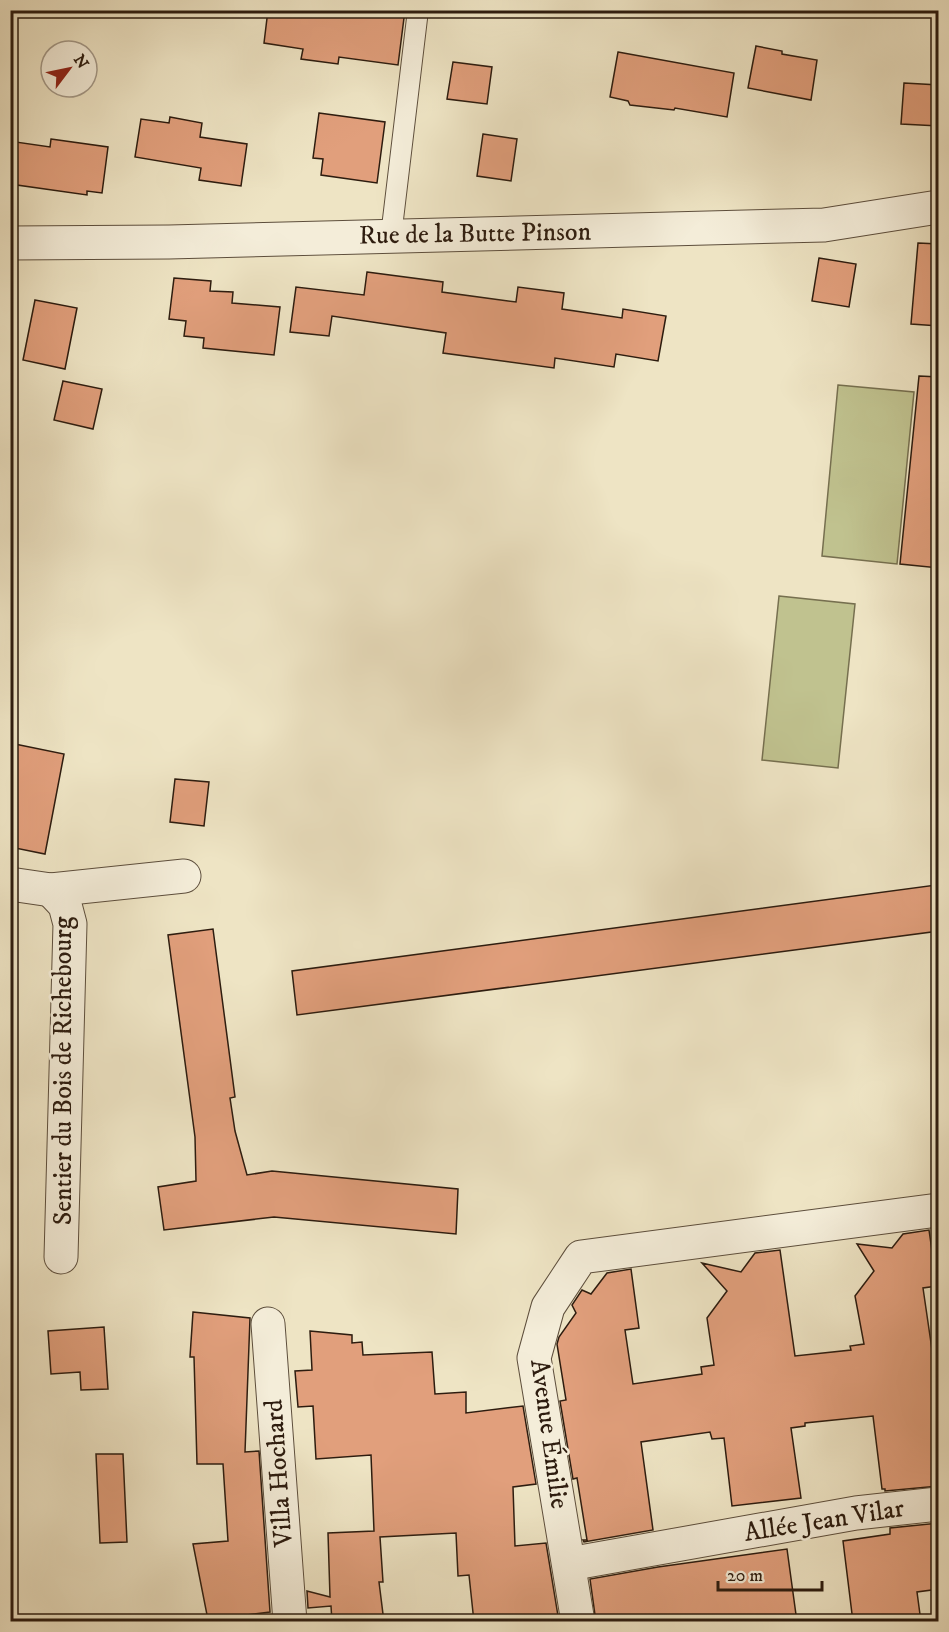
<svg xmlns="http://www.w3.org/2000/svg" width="949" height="1632" font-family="'IM FELL DW Pica',serif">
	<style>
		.green { fill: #c0c28f; stroke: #766f4f; stroke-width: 1.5 }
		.building { fill: #e19f7c; stroke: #2d1c0f; stroke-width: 1.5 }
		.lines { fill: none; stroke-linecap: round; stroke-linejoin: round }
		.service-casing { stroke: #5d4e3c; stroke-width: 22 }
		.minor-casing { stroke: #5d4e3c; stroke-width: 35 }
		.service { stroke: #f4edd9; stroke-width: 20 }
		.minor { stroke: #f4edd9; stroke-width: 33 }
		.labels { text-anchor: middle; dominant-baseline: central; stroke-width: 5; stroke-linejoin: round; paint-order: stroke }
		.street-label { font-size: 26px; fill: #2d1c0f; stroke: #f4edd9 }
	</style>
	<rect width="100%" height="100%" fill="#eee4c4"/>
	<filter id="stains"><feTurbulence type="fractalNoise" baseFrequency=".00333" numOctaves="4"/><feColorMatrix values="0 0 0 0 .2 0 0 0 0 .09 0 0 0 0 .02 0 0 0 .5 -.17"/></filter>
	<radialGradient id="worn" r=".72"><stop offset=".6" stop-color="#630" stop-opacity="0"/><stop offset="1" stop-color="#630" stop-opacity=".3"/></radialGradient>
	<g class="green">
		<path d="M 838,385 L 914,392 L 897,564 L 822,556 Z"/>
		<path d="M 779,596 L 855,604 L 838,768 L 762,760 Z"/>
	</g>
	<g class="building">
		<path d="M 268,10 L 405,10 L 398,65 L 339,57 L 338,64 L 301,59 L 303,49 L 264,43 Z"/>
		<path d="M 756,46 L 782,51 L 782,54 L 817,60 L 811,100 L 748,88 Z"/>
		<path d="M 618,52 L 734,73 L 727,117 L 675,108 L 674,110 L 630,105 L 628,101 L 610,97 Z"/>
		<path d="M 453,62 L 492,67 L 487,104 L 447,99 Z"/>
		<path d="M 904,83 L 939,85 L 939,126 L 901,124 Z"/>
		<path d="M 319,113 L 385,122 L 377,183 L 321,175 L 323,159 L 313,158 Z"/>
		<path d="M 170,117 L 202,123 L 200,137 L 247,144 L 241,186 L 199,180 L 201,168 L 135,157 L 141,119 L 169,123 Z"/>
		<path d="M 483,134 L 517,139 L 511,181 L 477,176 Z"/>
		<path d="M 51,139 L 108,147 L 102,193 L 87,191 L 87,195 L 10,184 L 16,142 L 50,147 Z"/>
		<path d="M 918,243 L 939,244 L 939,326 L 911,324 Z"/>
		<path d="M 819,258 L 856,264 L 849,307 L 812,301 Z"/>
		<path d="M 367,272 L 443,282 L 442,292 L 516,302 L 518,287 L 564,293 L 562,309 L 622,318 L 623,309 L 666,316 L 658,361 L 616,354 L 614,367 L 555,358 L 554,368 L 443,353 L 446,333 L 332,316 L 329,336 L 290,332 L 296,287 L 364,295 Z"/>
		<path d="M 174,278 L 211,281 L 210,291 L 233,292 L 232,303 L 280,307 L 274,355 L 203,348 L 204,338 L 184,336 L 186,321 L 169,319 Z"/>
		<path d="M 35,300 L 77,308 L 65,369 L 23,360 Z"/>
		<path d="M 919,376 L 939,377 L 939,568 L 900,564 Z"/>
		<path d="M 63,381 L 102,389 L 93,429 L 54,420 Z"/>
		<path d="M 10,743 L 64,754 L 45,854 L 10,847 Z"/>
		<path d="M 175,779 L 209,782 L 204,826 L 170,822 Z"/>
		<path d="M 936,885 L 939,905 L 939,931 L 297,1015 L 292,971 Z"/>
		<path d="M 213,929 L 235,1097 L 230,1098 L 235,1131 L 247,1175 L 272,1171 L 458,1189 L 456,1234 L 274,1217 L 164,1230 L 158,1187 L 196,1181 L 195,1137 L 168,935 Z"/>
		<path d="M 929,1230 L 937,1286 L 923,1288 L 939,1398 L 939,1486 L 885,1491 L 885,1489 L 882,1489 L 873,1416 L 805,1423 L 805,1426 L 791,1428 L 801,1498 L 732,1506 L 724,1438 L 712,1439 L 710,1432 L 641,1442 L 653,1530 L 584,1542 L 583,1540 L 587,1540 L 577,1478 L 573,1479 L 560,1401 L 566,1400 L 557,1344 L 559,1337 L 576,1313 L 572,1305 L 582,1290 L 591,1294 L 607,1273 L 631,1269 L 639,1328 L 625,1330 L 633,1384 L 702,1374 L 701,1367 L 714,1365 L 707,1318 L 727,1291 L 702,1263 L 741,1272 L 755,1253 L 780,1250 L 795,1356 L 851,1350 L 850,1346 L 864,1344 L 855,1296 L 874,1271 L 857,1244 L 892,1248 L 903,1234 Z"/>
		<path d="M 193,1312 L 250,1318 L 245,1452 L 259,1451 L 270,1612 L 208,1620 L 193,1544 L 228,1541 L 223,1464 L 197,1464 L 194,1357 L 190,1357 Z"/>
		<path d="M 104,1327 L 108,1389 L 81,1390 L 80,1372 L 51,1374 L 48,1331 Z"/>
		<path d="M 310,1331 L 352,1335 L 352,1343 L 362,1342 L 363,1355 L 432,1352 L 435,1394 L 466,1392 L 466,1413 L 523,1406 L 536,1484 L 513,1487 L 515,1546 L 546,1543 L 559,1622 L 474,1622 L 469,1575 L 458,1576 L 456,1533 L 380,1537 L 383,1582 L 379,1582 L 384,1622 L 332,1622 L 331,1606 L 308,1608 L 307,1591 L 330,1597 L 328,1533 L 374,1531 L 371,1455 L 316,1459 L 313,1406 L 298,1407 L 295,1371 L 312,1370 Z"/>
		<path d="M 96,1454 L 123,1454 L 127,1542 L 100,1543 Z"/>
		<path d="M 939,1523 L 939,1589 L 917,1592 L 921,1622 L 853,1622 L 843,1541 L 890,1534 L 890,1528 Z"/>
		<path d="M 787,1549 L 797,1622 L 596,1622 L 590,1579 L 658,1567 Z"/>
	</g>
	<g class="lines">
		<defs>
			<path id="service" d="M 391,236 L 418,10"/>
			<g id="minor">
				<path d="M 10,243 L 169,242 L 824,225 L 938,207"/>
				<path d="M 10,884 L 51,890 L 184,876"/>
				<path d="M 51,890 L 65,905 L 70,924 L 61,1257"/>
				<path d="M 268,1324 L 290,1622"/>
				<path d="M 569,1564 L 856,1513 L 938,1504"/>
				<path d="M 578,1622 L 534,1358 L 548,1307 L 581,1257 L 938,1210"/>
			</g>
		</defs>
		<use href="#service" class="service-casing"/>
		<use href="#minor" class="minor-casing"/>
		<use href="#service" class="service"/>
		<use href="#minor" class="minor"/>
	</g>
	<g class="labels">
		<g class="street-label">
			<text transform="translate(475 234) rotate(-1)">Rue de la Butte Pinson</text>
			<text transform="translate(63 1071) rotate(-90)">Sentier du Bois de Richebourg</text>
			<text transform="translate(549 1434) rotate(82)">Avenue Émilie</text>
			<text transform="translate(279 1473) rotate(-94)">Villa Hochard</text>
			<text transform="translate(824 1521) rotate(-9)">Allée Jean Vilar</text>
		</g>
	</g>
	<rect width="949" height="1632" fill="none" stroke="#eee4c4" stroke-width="36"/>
	<rect x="12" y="12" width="925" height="1608" fill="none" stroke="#2d1c0f" stroke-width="3"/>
	<rect x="18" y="18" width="913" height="1596" fill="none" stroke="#2d1c0f" stroke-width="1.5"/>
	<g transform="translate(69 69) rotate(58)"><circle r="28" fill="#f4edd9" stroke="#a49988" stroke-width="1.5"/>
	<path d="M0-4.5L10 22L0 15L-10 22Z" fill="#8f2418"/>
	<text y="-9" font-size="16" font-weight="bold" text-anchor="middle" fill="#2d1c0f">N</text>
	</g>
	<path d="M718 1581v9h104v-9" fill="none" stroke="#2d1c0f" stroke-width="3"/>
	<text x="727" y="1581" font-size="18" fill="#2d1c0f" stroke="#f4edd9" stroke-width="4.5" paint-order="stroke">20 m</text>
	<rect width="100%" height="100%" filter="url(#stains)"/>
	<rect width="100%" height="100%" fill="url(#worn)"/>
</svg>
